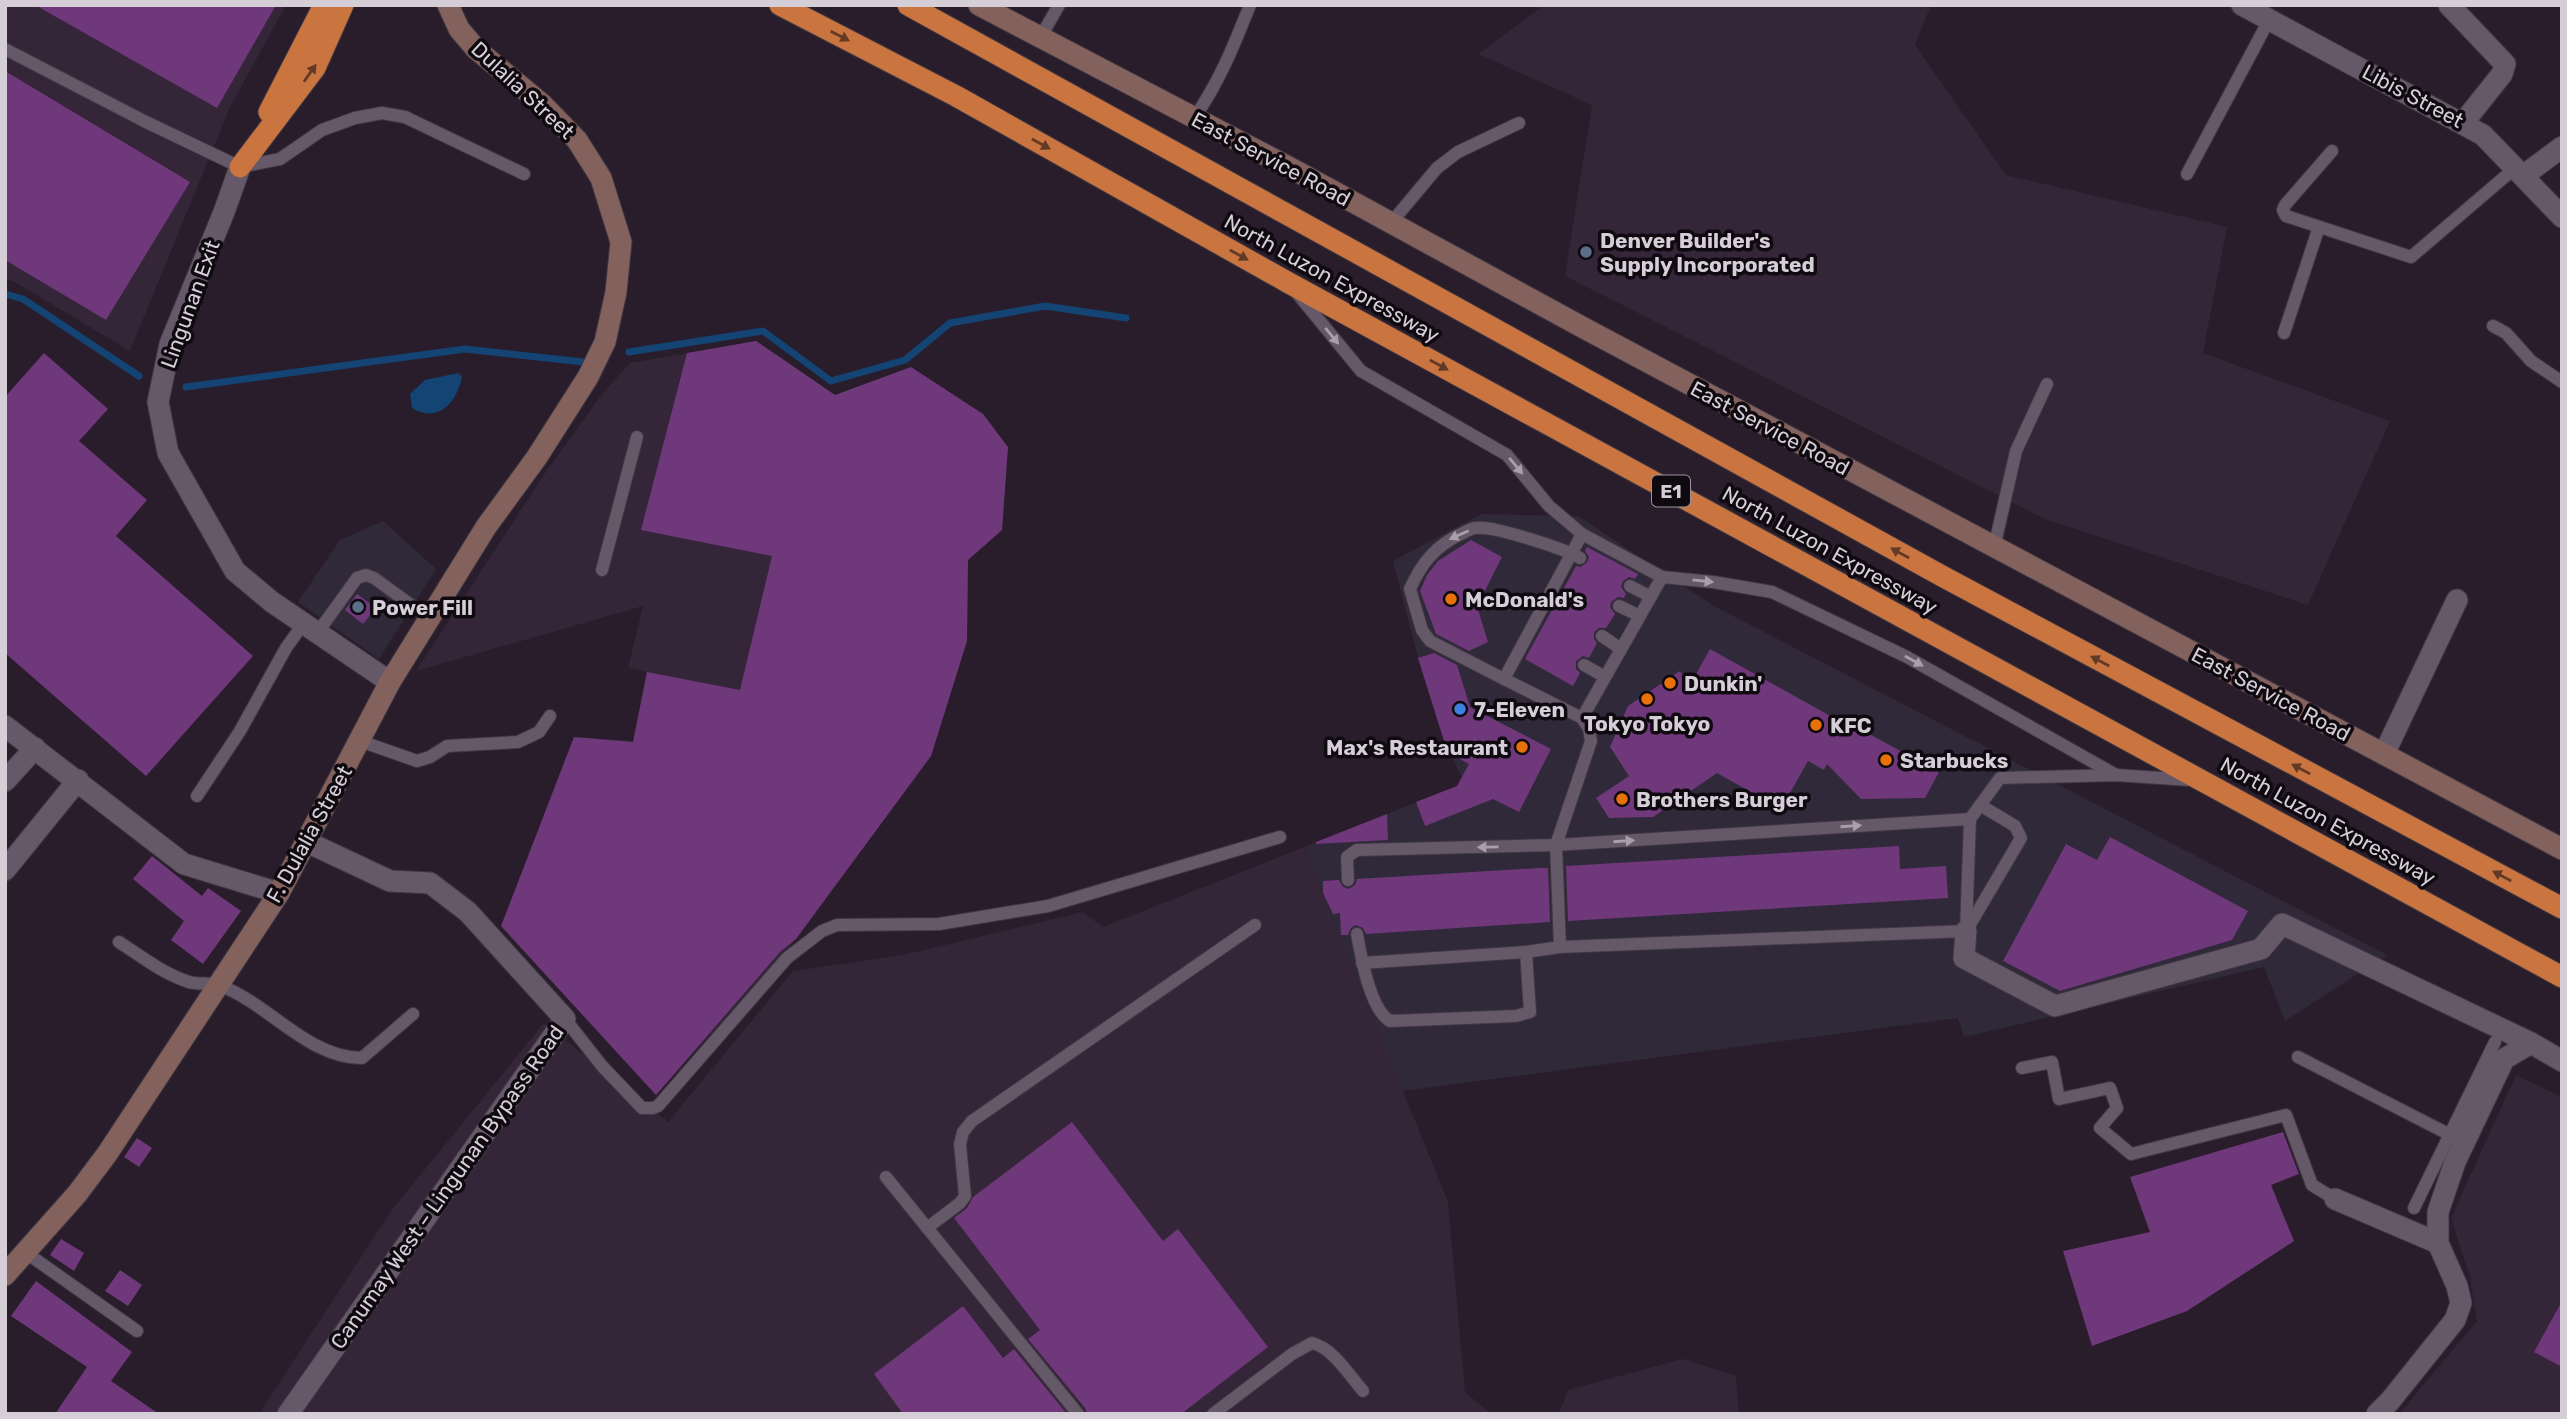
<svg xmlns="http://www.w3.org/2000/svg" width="2567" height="1419" font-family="Rubik,sans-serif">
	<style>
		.commercial { fill: #2f2939 }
		.built { fill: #342538 }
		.water { fill: #134474 }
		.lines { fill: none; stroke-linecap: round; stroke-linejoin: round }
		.stream { stroke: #134474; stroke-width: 7 }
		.building { fill: #6f387b }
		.lane-casing { stroke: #403742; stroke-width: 14 }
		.street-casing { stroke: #403742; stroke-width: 23 }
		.secondary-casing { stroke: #403742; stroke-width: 23 }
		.highway-casing { stroke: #403742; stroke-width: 23 }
		.lane { stroke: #655868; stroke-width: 12 }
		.street { stroke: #655868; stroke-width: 21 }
		.secondary { stroke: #83615c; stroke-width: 21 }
		.highway { stroke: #ca753f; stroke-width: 21 }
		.oneway { fill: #633a25 }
		.oneway2 { fill: #a99fab }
		.service-dot { fill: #5c6f8a; stroke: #0e0a10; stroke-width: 2.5 }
		.food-dot { fill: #e8710a; stroke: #0e0a10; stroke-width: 2.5 }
		.shop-dot { fill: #3f7fe0; stroke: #0e0a10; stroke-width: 2.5 }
		.labels { text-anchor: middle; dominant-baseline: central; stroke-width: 7; stroke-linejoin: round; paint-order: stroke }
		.shield { fill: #0e0a10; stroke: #9a939b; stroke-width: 2 }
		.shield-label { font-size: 19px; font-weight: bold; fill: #d6ced7 }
		.street-label { font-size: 21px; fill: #d6ced7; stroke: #0e0a10 }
		.poi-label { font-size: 21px; font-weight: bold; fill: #d6ced7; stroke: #0e0a10; text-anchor: start }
	</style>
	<rect width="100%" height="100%" fill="#291d2b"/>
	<g class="commercial">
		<path d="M 1481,514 L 1578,516 L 1714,606 L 2387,955 L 2285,1021 L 2264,967 L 1964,1037 L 1958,1018 L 1402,1091 L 1304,847 L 1465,783 L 1445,744 L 1418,658 L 1393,561 Z"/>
		<path d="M 383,521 L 436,569 L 379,659 L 298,602 L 340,540 Z"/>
	</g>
	<g class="built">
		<path d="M 5,5 L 286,5 L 230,107 L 130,351 L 15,282 L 5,279 Z"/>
		<path d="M 1545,5 L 1931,5 L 1915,45 L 2006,175 L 2227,227 L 2203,353 L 2390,421 L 2308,605 L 2045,519 L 1565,276 L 1592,105 L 1478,54 Z"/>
		<path d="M 756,341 L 835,395 L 911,367 L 983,414 L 1008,447 L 1002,530 L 968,560 L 967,641 L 931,756 L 796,939 L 656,1095 L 501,926 L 574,737 L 633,741 L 647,672 L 628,668 L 643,606 L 416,671 L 545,473 L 602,394 L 630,363 Z"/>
		<path d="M 1304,847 L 1448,1202 L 1465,1392 L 1492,1414 L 259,1414 L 391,1211 L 544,1023 L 668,1122 L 793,971 L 903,955 L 1083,912 L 1103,927 Z"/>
		<path d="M 2516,1075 L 2562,1097 L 2562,1414 L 2399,1414 L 2477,1321 L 2470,1277 L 2451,1218 Z"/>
		<path d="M 1683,1359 L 1736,1376 L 1739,1414 L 1559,1414 L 1568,1390 Z"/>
	</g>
	<path class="water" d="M 458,373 L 462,377 C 457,402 438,424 412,408 L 410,394 L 425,380 Z"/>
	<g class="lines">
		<g class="stream">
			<path d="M 5,294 L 23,299 L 139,376"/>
			<path d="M 629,352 L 763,331 L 831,381 L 905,360 L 950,323 L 1045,306 L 1126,318"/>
			<path d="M 186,387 L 465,349 L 583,362"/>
		</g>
	</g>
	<g class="building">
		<path d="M 35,5 L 276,5 L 217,108 Z"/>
		<path d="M 5,71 L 190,182 L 106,320 L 5,260 Z"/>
		<path d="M 756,341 L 835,395 L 911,367 L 983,414 L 1008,447 L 1002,530 L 968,560 L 967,641 L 931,756 L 796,939 L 780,952 L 656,1095 L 501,926 L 574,737 L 633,742 L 647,672 L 740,690 L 772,556 L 641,530 L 687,353 Z"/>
		<path d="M 44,353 L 108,409 L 79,441 L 147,500 L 116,536 L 253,656 L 146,776 L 5,653 L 5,397 Z"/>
		<path d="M 1471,540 L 1502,557 L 1477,606 L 1488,642 L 1469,651 L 1436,634 L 1420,591 L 1427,575 L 1438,561 Z"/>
		<path d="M 1587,547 L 1638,574 L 1635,579 L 1629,577 L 1623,581 L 1621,587 L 1626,594 L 1624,598 L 1618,597 L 1611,602 L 1610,607 L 1615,614 L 1606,628 L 1599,628 L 1594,632 L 1594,639 L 1597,643 L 1589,658 L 1583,656 L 1576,661 L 1576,669 L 1580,673 L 1573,686 L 1525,659 L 1576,566 L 1581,567 L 1587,562 L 1589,557 L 1585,551 Z"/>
		<path d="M 357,594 L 376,608 L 363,624 L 345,610 Z"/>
		<path d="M 1710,649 L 1861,733 L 1862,730 L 1939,772 L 1925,798 L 1861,799 L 1827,764 L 1824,770 L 1808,761 L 1781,809 L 1717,773 L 1653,817 L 1609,818 L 1596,798 L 1629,776 L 1610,747 L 1628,706 L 1680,671 L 1690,685 Z"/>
		<path d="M 1434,653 L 1457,665 L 1470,707 L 1551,749 L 1519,812 L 1493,799 L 1425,826 L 1416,802 L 1457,786 L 1469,764 L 1452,755 L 1456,749 L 1445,744 L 1418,658 Z"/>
		<path d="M 1387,814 L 1388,840 L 1316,844 L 1316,842 Z"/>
		<path d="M 2110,837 L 2248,911 L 2232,940 L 2060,991 L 2003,961 L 2066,844 L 2097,860 Z"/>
		<path d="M 1899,846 L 1900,869 L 1946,866 L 1948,898 L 1568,921 L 1566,866 Z"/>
		<path d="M 152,856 L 202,896 L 208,888 L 241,911 L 203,964 L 171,940 L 184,921 L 133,879 Z"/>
		<path d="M 1540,868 L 1548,868 L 1550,922 L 1366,934 L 1363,928 L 1356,925 L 1351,928 L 1348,935 L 1341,935 L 1340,913 L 1333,914 L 1323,893 L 1323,881 L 1339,880 L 1343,887 L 1349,889 L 1355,885 L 1357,879 Z"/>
		<path d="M 1072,1122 L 1163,1241 L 1178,1229 L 1268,1347 L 1181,1414 L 1087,1414 L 1085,1408 L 1028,1339 L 1040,1330 L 954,1218 L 967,1208 L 973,1197 Z"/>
		<path d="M 2283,1132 L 2299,1174 L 2271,1185 L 2294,1241 L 2187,1311 L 2092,1346 L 2063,1251 L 2150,1232 L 2130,1177 Z"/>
		<path d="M 137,1138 L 152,1148 L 139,1167 L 124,1157 Z"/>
		<path d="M 61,1239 L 84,1253 L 74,1271 L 50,1255 Z"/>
		<path d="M 120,1270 L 142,1285 L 128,1306 L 105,1291 Z"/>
		<path d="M 36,1281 L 132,1352 L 111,1381 L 159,1414 L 55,1414 L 87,1367 L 11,1316 Z"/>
		<path d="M 2562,1301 L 2562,1367 L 2534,1352 Z"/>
		<path d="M 963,1306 L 1003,1358 L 1014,1349 L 1067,1414 L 903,1414 L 874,1374 Z"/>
	</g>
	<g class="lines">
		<defs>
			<g id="lane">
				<path d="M 1040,38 L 1059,5"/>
				<path d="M 5,49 L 144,121 L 240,167 L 280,159 L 322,130 L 355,118 L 382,113 L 405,117 L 524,174"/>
				<path d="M 1194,118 C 1219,83 1234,45 1250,5"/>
				<path d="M 2332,151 L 2285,205 L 2283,210 L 2286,216 L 2411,257 L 2515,168"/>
				<path d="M 2187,174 L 2269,20"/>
				<path d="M 1391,223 L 1437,168 L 1458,152 L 1519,123"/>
				<path d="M 1296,292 L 1361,371 L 1507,455 L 1549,506 L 1582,534 L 1662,577 L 1713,582 L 1772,592 L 1907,657 L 2116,775"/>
				<path d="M 2493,326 L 2506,333 L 2531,361 L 2562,382"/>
				<path d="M 2284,333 L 2319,227"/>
				<path d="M 1994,548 L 2016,451 L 2047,384"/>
				<path d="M 602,570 L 637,437"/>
				<path d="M 1630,586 L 1651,597"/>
				<path d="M 1619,606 L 1640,616"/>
				<path d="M 318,632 L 357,578 L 366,575 L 374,578 L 429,618"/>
				<path d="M 1602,636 L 1621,649"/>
				<path d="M 1584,665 L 1605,677"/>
				<path d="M 1504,679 L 1430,641 L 1422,630 L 1410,589 C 1421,564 1435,546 1461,534 C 1465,532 1471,528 1476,528 C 1492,525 1565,549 1580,558"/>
				<path d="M 1582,718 L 1662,577"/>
				<path d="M 360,741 L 417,761 L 430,757 L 447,746 L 518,742 L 539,732 L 550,716"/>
				<path d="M 197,796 L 240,731 L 286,648 L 304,623"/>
				<path d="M 1348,880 L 1347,857 L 1357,850 L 1556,845 L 1970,819"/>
				<path d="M 1968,928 L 2021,838 L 2015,826 L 1980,805"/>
				<path d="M 1966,931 L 1970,819 L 2000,778 L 2116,775 L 2190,780"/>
				<path d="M 1357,934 C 1361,957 1370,1009 1390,1021 L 1516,1016 L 1530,1012 L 1526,952 L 1560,947 L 1966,931"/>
				<path d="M 119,942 C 141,956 163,974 189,982 C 199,985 211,982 221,986 C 269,1004 308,1058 362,1058 L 413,1014"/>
				<path d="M 1560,947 L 1556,845 L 1591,741 L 1589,729 L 1582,718 L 1504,679 L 1582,534"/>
				<path d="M 1362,963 L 1526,952"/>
				<path d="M 565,1019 L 602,1066 L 642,1108 L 653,1108 L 658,1106 L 787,958 L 822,931 L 837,925 L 939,924 L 1048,906 L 1280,837"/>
				<path d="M 2298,1057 L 2464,1142"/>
				<path d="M 2022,1068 L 2052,1062 L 2059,1099 L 2110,1088 L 2117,1108 L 2100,1128 L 2131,1154 L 2286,1115 L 2312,1185 L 2335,1199"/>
				<path d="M 886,1177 L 1078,1414"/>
				<path d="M 2414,1208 L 2495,1042"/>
				<path d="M 927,1228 L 960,1203 L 965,1196 L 960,1144 L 963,1132 L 972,1121 L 1255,925"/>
				<path d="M 25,1252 L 137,1331"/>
				<path d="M 1213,1414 L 1292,1354 L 1312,1343 C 1333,1348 1349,1375 1363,1391"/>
			</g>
			<g id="street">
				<path d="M 2242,5 L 2483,135 L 2562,217"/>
				<path d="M 2449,5 L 2505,64 L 2502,74 L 2463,123"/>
				<path d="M 240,167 L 224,212 L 170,344 L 158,402 L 168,453 L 235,571 L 272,602 L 390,682"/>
				<path d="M 2523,176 L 2562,147"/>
				<path d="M 5,726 L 184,864 L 279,893"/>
				<path d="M 2384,754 L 2457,600"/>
				<path d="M 5,781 L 35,748"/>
				<path d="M 5,870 L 78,780"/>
				<path d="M 1966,931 L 1964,958 L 2055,1006 L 2261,949 L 2282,924 L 2531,1043"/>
				<path d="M 2335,1199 L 2438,1243"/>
				<path d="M 288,1414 L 565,1019 L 468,912 L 430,883 L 390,881 L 307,842"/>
				<path d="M 2377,1414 L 2390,1401 L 2455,1320 L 2461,1303 L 2457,1286 L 2438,1243 L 2438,1212 L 2455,1162 L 2504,1059 L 2531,1043 L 2562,1061"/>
			</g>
			<g id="secondary">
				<path d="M 979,5 L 1298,172 L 1582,327 L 2562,849"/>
				<path d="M 5,1275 L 77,1194 L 107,1154 L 279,893 L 390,682 L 486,527 L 537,457 L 588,377 L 605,342 L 616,292 L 621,242 L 601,178 L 577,140 L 542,104 L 476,49 L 459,29 L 448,5"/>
			</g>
			<g id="highway">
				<path d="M 780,5 L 956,96 L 1289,283 L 2562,977"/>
				<path d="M 908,5 L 1942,576 L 2562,908"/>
				<path d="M 269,112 L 324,5"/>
				<path d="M 240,167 L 315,68 L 343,5"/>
			</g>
		</defs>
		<use href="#lane" class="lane-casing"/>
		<use href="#street" class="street-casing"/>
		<use href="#secondary" class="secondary-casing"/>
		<use href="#highway" class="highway-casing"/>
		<use href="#lane" class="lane"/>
		<use href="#street" class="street"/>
		<use href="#secondary" class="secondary"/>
		<use href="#highway" class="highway"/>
	</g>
	<defs><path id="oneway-solid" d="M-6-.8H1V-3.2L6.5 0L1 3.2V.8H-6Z" transform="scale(1.75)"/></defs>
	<g class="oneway">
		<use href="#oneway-solid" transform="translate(840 36) rotate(27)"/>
		<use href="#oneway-solid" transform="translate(310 73) rotate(-55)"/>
		<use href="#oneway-solid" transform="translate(1041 144) rotate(29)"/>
		<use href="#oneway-solid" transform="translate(1239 255) rotate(29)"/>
		<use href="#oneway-solid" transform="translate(1439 365) rotate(29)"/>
		<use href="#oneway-solid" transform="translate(1900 553) rotate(-151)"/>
		<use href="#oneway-solid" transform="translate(2100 661) rotate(-152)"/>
		<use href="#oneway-solid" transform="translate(2301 769) rotate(-152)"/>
		<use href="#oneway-solid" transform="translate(2502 876) rotate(-152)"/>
	</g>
	<g class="oneway2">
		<use href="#oneway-solid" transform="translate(1332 336) rotate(51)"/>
		<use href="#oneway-solid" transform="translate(1516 466) rotate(50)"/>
		<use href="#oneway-solid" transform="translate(1459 535) rotate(156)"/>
		<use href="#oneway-solid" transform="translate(1703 581) rotate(6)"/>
		<use href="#oneway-solid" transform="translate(1914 661) rotate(29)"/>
		<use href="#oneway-solid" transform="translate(1851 826) rotate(-4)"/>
		<use href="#oneway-solid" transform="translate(1624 841) rotate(-4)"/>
		<use href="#oneway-solid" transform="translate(1488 847) rotate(179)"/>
	</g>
	<g class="service-dot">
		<circle cx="1586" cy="252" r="7"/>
		<circle cx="358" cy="607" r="7"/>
	</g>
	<g class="food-dot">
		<circle cx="1451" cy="599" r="7"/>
		<circle cx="1670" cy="683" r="7"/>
		<circle cx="1647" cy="699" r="7"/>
		<circle cx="1816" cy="725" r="7"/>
		<circle cx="1522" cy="747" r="7"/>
		<circle cx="1886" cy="760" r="7"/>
		<circle cx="1622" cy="799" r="7"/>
	</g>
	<circle class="shop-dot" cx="1460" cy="709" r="7"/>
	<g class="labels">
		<rect class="shield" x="1652" y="475.5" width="38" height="31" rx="5"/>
		<g class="shield-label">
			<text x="1671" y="491">E1</text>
		</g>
		<g class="street-label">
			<text transform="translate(523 90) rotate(43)">Dulalia Street</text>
			<text transform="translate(2413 96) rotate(28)">Libis Street</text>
			<text transform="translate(1271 159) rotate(28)">East Service Road</text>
			<text transform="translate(1332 278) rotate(29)">North Luzon Expressway</text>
			<text transform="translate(190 304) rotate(-70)">Lingunan Exit</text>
			<text transform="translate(1770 428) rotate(28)">East Service Road</text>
			<text transform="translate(1830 550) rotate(29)">North Luzon Expressway</text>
			<text transform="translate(2271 694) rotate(28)">East Service Road</text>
			<text transform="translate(2328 821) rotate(29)">North Luzon Expressway</text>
			<text transform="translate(309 834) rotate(-61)">F. Dulalia Street</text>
			<text transform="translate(447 1187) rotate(-55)">Canumay West – Lingunan Bypass Road</text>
		</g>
		<g class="poi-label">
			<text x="1600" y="240">Denver Builder's<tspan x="1600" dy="24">Supply Incorporated</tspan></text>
			<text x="1465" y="599">McDonald's</text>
			<text x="372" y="607">Power Fill</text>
			<text x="1684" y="683">Dunkin'</text>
			<text x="1474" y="709">7-Eleven</text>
			<text x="1647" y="723" text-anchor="middle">Tokyo Tokyo</text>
			<text x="1830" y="725">KFC</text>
			<text x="1508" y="747" text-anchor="end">Max's Restaurant</text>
			<text x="1900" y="760">Starbucks</text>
			<text x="1636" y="799">Brothers Burger</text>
		</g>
	</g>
	<rect width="2567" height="1419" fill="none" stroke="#d6ced7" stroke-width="14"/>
</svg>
